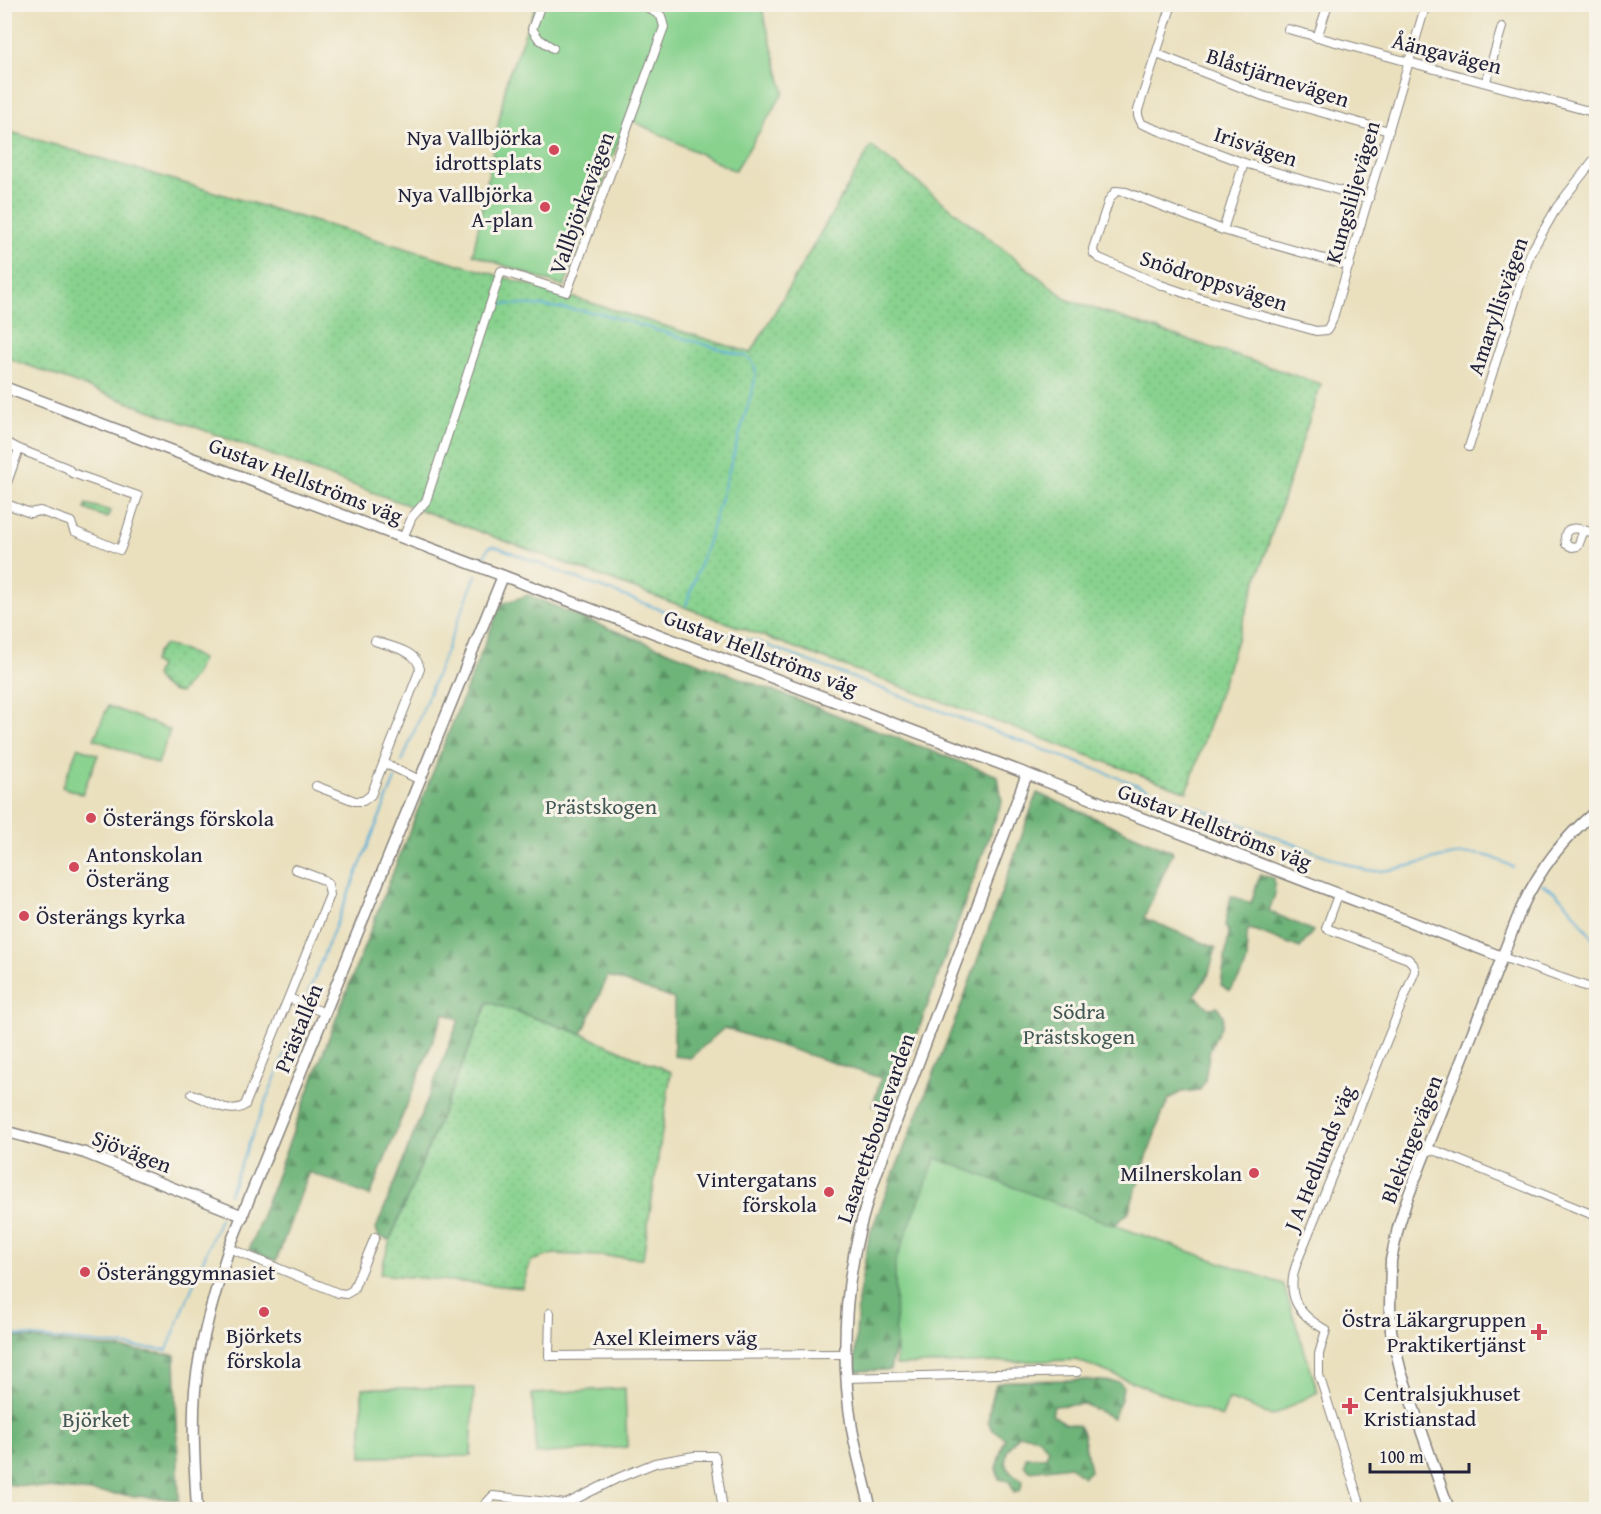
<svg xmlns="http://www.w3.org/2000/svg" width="1601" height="1514" font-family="'Gentium Book Plus',serif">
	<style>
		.grass { fill: url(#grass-dots); stroke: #557a64; stroke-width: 1.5 }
		.forest { fill: url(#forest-firs); stroke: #486b5a; stroke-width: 1.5 }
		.garden { fill: #88d28e; stroke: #557a64; stroke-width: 1.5 }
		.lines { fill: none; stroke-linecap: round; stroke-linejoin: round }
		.stream { stroke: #5cafd8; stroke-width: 2 }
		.minor-casing { stroke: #86817c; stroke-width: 10 }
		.tertiary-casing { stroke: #86817c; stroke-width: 13 }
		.secondary-casing { stroke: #86817c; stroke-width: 13 }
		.minor { stroke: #fff; stroke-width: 8 }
		.tertiary { stroke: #fff; stroke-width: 10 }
		.secondary { stroke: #fff; stroke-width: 10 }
		.poi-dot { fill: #d1495b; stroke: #f7f3e8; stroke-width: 2 }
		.labels { text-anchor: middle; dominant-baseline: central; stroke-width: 6; stroke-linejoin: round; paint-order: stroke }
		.street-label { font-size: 22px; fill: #22223b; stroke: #f7f3e8 }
		.poi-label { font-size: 22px; fill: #22223b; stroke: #f7f3e8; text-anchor: end }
		.park-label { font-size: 22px; fill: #415754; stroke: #f7f3e8 }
	</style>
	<defs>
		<pattern id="grass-dots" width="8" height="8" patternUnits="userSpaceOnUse" patternTransform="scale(1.5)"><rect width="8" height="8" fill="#88d28e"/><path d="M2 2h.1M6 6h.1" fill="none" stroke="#75b47b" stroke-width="1.8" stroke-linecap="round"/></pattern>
		<pattern id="forest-firs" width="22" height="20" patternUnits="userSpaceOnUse" patternTransform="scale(1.5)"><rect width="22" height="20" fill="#6eb479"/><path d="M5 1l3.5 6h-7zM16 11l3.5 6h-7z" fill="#5a9264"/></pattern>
	</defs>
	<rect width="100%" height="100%" fill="#f7f3e8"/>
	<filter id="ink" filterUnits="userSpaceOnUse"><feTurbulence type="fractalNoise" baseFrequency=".0167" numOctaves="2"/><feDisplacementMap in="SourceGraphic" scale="12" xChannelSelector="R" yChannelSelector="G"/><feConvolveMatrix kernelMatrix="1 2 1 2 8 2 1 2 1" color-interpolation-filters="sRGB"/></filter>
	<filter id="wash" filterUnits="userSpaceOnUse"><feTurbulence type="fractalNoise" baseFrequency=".008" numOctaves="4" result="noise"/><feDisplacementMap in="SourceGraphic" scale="24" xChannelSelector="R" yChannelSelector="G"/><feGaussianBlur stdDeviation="1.35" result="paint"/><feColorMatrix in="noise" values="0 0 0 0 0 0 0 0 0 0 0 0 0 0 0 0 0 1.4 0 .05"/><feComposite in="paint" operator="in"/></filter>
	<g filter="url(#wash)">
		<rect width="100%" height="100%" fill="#eae0be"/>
		<g class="grass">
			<path d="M 4,130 L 588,302 L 751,353 L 871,146 L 1068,300 L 1321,384 L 1187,792 L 5,357 Z"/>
			<path d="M 86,504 L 111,511 L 107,518 L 85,509 Z"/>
			<path d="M 164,645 L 184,650 L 202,659 L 194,676 L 180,693 C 170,692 161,685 155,676 L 159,667 L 153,662 L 157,653 Z"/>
			<path d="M 488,1002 L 582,1034 L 671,1072 L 643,1258 L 554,1254 L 531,1261 L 522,1288 L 380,1274 L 390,1240 Z"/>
		</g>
		<g class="forest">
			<path d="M 528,595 L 597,624 L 998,776 L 1002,801 L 889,1111 L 873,1105 L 881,1078 L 724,1028 L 690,1058 L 674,1056 L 674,999 L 608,976 L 582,1034 L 488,1002 L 390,1240 L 379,1237 L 376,1229 L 459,1020 L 444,1013 L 370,1196 L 309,1172 L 276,1261 L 249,1250 C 329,1033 413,818 501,604 Z"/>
			<path d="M 1037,793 L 1173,852 L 1144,918 L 1216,948 L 1208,976 L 1194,995 L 1209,1008 L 1218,1007 L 1223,1016 L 1222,1025 L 1210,1049 L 1205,1080 L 1200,1090 L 1181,1092 L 1169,1099 L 1160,1119 L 1128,1213 L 1114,1226 L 936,1159 L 890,1370 L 854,1371 L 858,1301 L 869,1236 L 962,1003 Z"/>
			<path d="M 1260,875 L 1274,878 L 1275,894 L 1269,911 L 1313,931 L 1300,948 L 1257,931 L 1248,929 C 1245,942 1248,949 1247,960 C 1246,971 1236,983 1229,991 L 1221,985 L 1229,932 L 1225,925 L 1231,896 L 1251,903 Z"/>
			<path d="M 5,1336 L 175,1355 L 179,1500 L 5,1484 Z"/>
			<path d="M 1083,1380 L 1119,1382 L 1123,1387 L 1121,1399 L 1113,1418 L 1084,1404 L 1054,1406 L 1052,1415 L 1065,1423 L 1079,1426 L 1083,1433 L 1090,1471 L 1083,1477 L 1070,1466 L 1030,1471 L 1024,1465 L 1026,1457 L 1046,1457 L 1048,1449 C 1040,1437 1032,1434 1018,1435 L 1007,1451 L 1005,1462 L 1011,1473 L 1023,1481 L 1020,1491 L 1014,1493 L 1010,1481 L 999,1479 L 996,1468 L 1005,1438 L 993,1430 L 988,1422 L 991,1400 L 996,1384 L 1007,1381 Z"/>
		</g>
		<g class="garden">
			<path d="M 536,5 L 761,5 L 784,92 L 735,171 L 627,118 L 564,287 L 473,254 L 507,79 Z"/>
			<path d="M 108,706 L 170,730 L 158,764 L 94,739 Z"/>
			<path d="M 78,747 L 98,755 L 82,794 L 62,787 Z"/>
			<path d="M 936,1158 L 1108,1223 L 1283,1284 L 1318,1392 L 1272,1416 L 1229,1399 L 1222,1417 L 1076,1360 L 896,1365 L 895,1262 Z"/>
			<path d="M 362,1388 L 474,1388 L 471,1456 L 362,1457 Z"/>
			<path d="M 625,1388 L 627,1447 L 536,1454 L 532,1394 Z"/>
		</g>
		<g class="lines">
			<g class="stream">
				<path d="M 500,304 L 534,305 L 599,313 L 747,357 C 759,365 756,376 753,388 L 710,535 L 686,605"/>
				<path d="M 483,559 L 489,547 L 492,546 L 500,548 L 573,577 L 740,639 L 755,641 L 1366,871 C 1406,874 1443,849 1482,855 C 1493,856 1503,862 1513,867"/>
				<path d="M 402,762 L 476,575"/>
				<path d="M 1542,884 C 1567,897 1581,922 1596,944"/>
				<path d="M 307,996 L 395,779"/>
				<path d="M 229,1194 L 301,1013"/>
				<path d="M 4,1334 L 167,1350 L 220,1218"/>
			</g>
		</g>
	</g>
	<g filter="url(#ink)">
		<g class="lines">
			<defs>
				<g id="minor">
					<path d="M 541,4 L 532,29 L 539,39 L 553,48"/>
					<path d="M 1172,4 L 1138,110 L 1138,116 L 1142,124 L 1244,163 L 1369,199"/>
					<path d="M 1288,29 L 1596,113"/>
					<path d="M 1317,38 L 1328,4"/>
					<path d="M 1157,54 L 1263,96 L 1389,131"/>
					<path d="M 1486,81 L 1502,27"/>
					<path d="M 1223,230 L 1244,163"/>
					<path d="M 1349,266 L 1223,230 L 1126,192 L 1116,191 L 1109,200 L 1093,249 L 1094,254 L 1099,258 L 1161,285 L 1199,298 L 1316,331 L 1327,330 L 1332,321 L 1426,4"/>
					<path d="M 4,441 L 19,449 L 67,468 L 72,473 L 138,496 C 131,514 128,531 120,550 L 74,531 L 71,522 L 40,511 L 30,513 L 4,503"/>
					<path d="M 1469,447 L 1530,254 L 1557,207 L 1596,157"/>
					<path d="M 4,491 L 19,449"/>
					<path d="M 1584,530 L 1578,546 L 1572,547 L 1566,544 C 1560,520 1585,530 1596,534"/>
					<path d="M 403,538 L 412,517 L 426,501 L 501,271 L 567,292 L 664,27 L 661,16 L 642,4"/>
					<path d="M 384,763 L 420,780"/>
					<path d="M 316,786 L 355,801 L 363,801 L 371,795 L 420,669 C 417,650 391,647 375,641"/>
					<path d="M 1338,895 L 1326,928 L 1408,959 L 1413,964 L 1415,971 L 1297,1262 C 1285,1295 1297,1314 1326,1330 L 1319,1354 L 1319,1375 L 1362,1510"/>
					<path d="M 1502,957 L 1596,990"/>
					<path d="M 289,998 L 325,1013"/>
					<path d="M 192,1094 C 208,1100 230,1116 245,1105 L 330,895 L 328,884 L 324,880 L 295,869"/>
					<path d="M 1427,1149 L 1439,1152 L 1596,1216"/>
					<path d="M 229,1248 L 338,1293 L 346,1294 L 353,1290 L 375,1237"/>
					<path d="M 550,1313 L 549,1356 L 845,1354"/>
					<path d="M 847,1378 L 1077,1372"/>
					<path d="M 480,1510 L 493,1496 L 566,1504 L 618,1478 L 655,1463 L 694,1456 L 715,1456 L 723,1510"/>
				</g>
				<g id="tertiary">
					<path d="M 4,387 L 1027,774 L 1502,957"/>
					<path d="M 4,1131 L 85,1153 L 243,1216"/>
					<path d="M 197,1510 C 195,1470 192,1430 195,1390 C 200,1341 214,1295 229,1248 L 503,576"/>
					<path d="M 871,1510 C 865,1483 857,1456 852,1429 C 838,1342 847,1254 877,1172 L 1027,774"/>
				</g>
				<path id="secondary" d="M 1449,1510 L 1401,1372 L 1391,1331 L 1390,1305 L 1391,1260 L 1398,1228 L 1406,1202 L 1521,909 C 1539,870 1563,838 1596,811"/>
			</defs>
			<use href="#minor" class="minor-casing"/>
			<use href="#tertiary" class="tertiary-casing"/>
			<use href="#secondary" class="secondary-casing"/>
			<use href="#minor" class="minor"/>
			<use href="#tertiary" class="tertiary"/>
			<use href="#secondary" class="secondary"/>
		</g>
	</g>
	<g class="poi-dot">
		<circle cx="554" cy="150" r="6"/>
		<circle cx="545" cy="207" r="6"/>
		<circle cx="91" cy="818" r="6"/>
		<circle cx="74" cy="867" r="6"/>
		<circle cx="24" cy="916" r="6"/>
		<circle cx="1254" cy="1173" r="6"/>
		<circle cx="829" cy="1192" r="6"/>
		<circle cx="85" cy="1272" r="6"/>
		<circle cx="264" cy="1312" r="6"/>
		<path d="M1536 1323h6v6h6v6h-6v6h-6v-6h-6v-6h6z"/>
		<path d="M1347 1397h6v6h6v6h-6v6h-6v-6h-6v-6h6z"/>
	</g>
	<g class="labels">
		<g class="street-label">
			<text transform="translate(1447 53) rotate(14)">Åängavägen</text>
			<text transform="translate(1278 77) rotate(18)">Blåstjärnevägen</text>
			<text transform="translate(1256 146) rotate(18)">Irisvägen</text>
			<text transform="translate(1352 192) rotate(-74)">Kungsliljevägen</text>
			<text transform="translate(581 203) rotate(-70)">Vallbjörkavägen</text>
			<text transform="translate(1214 280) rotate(18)">Snödroppsvägen</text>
			<text transform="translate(1497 306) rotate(-71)">Amaryllisvägen</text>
			<text transform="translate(306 480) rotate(21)">Gustav Hellströms väg</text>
			<text transform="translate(761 652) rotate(21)">Gustav Hellströms väg</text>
			<text transform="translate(1215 826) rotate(21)">Gustav Hellströms väg</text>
			<text transform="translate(298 1028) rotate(-68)">Prästallén</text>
			<text transform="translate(875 1128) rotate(-71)">Lasarettsboulevarden</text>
			<text transform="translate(1411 1139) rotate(-69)">Blekingevägen</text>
			<text transform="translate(132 1151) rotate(21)">Sjövägen</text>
			<text transform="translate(1319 1158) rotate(-68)">J A Hedlunds väg</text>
			<text x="675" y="1337">Axel Kleimers väg</text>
		</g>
		<g class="poi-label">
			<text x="542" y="137">Nya Vallbjörka<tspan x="542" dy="25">idrottsplats</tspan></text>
			<text x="533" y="194">Nya Vallbjörka<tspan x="533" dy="25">A-plan</tspan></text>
			<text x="103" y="818" text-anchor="start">Österängs förskola</text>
			<text x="86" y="854" text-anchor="start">Antonskolan<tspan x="86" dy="25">Österäng</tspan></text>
			<text x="36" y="916" text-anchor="start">Österängs kyrka</text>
			<text x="1242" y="1173">Milnerskolan</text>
			<text x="817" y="1179">Vintergatans<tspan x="817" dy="25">förskola</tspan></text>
			<text x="97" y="1272" text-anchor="start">Österänggymnasiet</text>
			<text x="1526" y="1319">Östra Läkargruppen<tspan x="1526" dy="25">Praktikertjänst</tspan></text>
			<text x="264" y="1335" text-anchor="middle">Björkets<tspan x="264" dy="25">förskola</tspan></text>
			<text x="1364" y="1393" text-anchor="start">Centralsjukhuset<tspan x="1364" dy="25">Kristianstad</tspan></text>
		</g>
		<g class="park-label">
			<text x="601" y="806">Prästskogen</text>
			<text x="1079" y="1011">Södra<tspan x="1079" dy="25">Prästskogen</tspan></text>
			<text x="96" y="1419">Björket</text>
		</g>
	</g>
	<rect width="1601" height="1514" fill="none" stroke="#f7f3e8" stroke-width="24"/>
	<path d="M1370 1463v9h99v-9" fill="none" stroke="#22223b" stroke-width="3"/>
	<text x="1379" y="1463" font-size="18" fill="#22223b" stroke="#f7f3e8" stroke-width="4.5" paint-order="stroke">100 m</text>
</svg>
